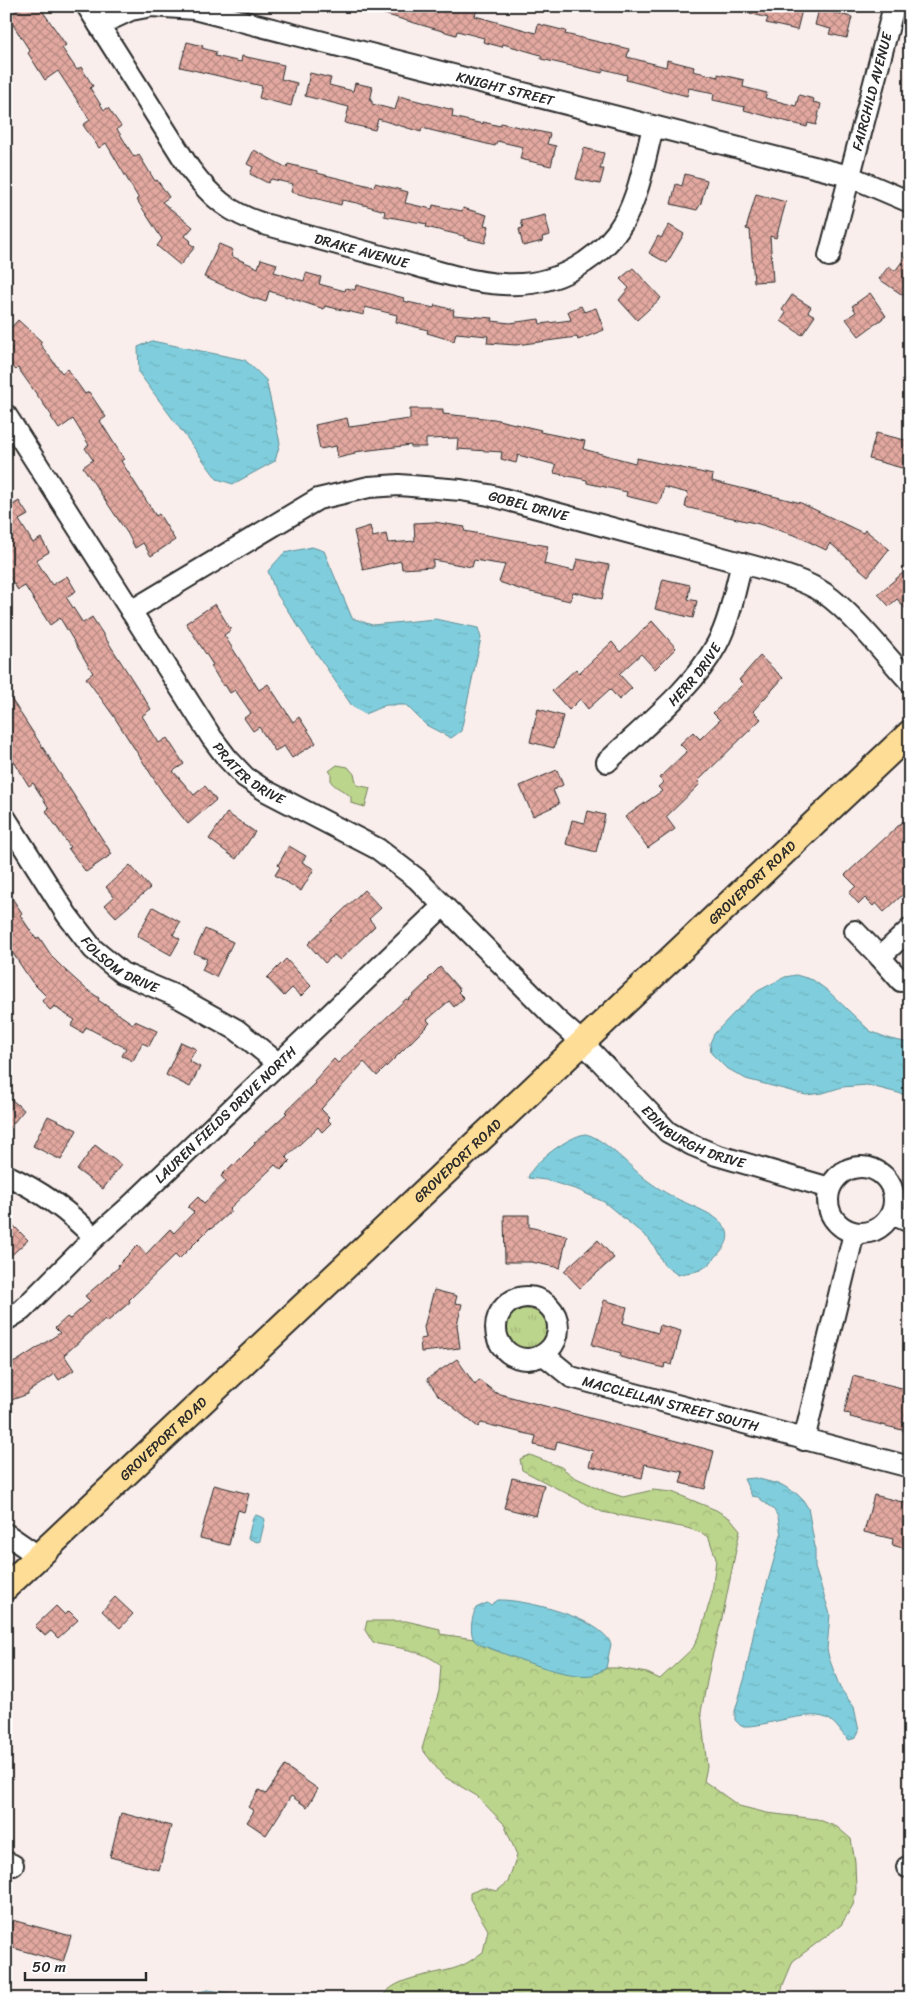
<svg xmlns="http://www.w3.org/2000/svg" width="916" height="2005" font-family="Sriracha,sans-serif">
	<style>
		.grass { fill: url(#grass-tufts); stroke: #74805c }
		.forest { fill: url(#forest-crowns); stroke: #74805c }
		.park { fill: #bcd58c; stroke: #74805c }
		.water { fill: url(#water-ripples); stroke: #5e8d96 }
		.building { fill: url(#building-cross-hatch); stroke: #2b2b2b }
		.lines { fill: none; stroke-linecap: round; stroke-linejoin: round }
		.minor-casing { stroke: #2b2b2b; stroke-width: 24 }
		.major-casing { stroke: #2b2b2b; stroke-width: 29 }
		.minor { stroke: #fff; stroke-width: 20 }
		.major { stroke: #fedd96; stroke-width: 25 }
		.labels { text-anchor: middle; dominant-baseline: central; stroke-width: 5; stroke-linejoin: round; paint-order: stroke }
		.street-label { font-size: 14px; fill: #2b2b2b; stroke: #fff }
	</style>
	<defs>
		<pattern id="grass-tufts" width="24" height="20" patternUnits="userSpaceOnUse" patternTransform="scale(1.25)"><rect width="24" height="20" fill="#bcd58c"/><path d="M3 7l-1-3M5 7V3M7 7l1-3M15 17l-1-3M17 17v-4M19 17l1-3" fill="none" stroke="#a2b779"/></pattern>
		<pattern id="forest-crowns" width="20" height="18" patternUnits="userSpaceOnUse" patternTransform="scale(1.25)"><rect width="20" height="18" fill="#bcd58c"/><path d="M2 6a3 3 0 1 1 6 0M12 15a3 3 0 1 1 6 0" fill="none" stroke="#a2b779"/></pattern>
		<pattern id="water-ripples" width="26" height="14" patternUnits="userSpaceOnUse" patternTransform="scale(1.25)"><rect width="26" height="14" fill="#80cedd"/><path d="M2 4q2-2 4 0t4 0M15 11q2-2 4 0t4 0" fill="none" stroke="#6fb1be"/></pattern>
		<pattern id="building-cross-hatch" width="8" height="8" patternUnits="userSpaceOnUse" patternTransform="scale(1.25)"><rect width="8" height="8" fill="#e3a9a1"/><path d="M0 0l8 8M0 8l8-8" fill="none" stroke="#b88a83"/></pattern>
	</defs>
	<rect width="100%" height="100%" fill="#f9eeec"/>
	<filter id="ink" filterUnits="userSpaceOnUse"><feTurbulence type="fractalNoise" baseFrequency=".02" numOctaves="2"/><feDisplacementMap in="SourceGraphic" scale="10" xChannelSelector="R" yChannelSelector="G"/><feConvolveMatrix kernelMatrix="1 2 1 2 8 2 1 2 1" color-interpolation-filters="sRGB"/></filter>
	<g filter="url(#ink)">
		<circle class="grass" cx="526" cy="1331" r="22"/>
		<path class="forest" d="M 530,1455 L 561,1467 L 574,1477 L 607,1492 L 623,1497 L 653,1490 L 672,1492 L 716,1510 L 731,1519 L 740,1530 L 723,1614 L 711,1661 L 701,1712 L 707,1767 L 704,1781 L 739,1806 L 767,1813 L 817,1819 L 837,1827 L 851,1839 L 855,1862 L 856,1890 L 853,1905 L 841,1925 L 793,1961 L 783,1985 L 780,1999 L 381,1999 C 394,1974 440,1976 463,1965 C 470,1962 477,1956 483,1952 L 488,1930 L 470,1899 L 470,1893 L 483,1888 L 497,1891 L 508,1882 L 517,1855 L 504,1824 L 477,1796 L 443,1776 L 422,1749 L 439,1691 L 441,1665 C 421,1649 397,1648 373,1643 L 365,1630 L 367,1621 L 406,1621 L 440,1629 L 440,1634 L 474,1639 L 489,1648 L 560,1671 L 587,1675 L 597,1673 L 606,1668 L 617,1668 L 647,1673 L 660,1679 L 693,1648 L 701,1631 L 712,1594 L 716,1559 L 709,1538 L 702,1533 L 687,1528 L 602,1512 L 522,1470 L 520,1459 Z"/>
		<path class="park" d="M 337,765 L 348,767 L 354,774 L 357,785 L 370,788 L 365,807 L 351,803 L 351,797 C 344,790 337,789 331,782 L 331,773 L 329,771 Z"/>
		<g class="water">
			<path d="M 152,341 L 245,360 L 266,380 L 280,443 L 275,461 L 233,484 L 217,479 L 139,373 L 138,347 Z"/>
			<path d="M 312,547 L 324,551 L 352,618 L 372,625 L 435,619 L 478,628 L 481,638 L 461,731 L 451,738 L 426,725 L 406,705 L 386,705 L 365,714 L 352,706 L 276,593 L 268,571 L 284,553 Z"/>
			<path d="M 796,975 L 813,980 L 828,991 L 870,1031 L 890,1039 L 910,1043 L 910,1096 L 867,1085 L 842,1087 L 823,1093 L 806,1095 L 746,1079 L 725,1067 L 711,1053 L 710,1043 L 714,1034 L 735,1012 L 758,991 L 785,977 Z"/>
			<path d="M 585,1134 C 602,1136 633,1170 648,1181 C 659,1189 672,1197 684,1202 C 703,1211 745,1225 720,1252 C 715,1258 707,1267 700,1270 C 693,1273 685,1272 678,1275 L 664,1265 L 655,1248 L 649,1239 L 604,1202 L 578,1190 L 546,1180 L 528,1178 C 532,1162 570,1136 585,1134 Z"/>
			<path d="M 755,1478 L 782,1485 L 797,1494 L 803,1500 L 808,1508 L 815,1547 L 815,1568 L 830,1614 L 827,1649 L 829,1658 L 840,1688 L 854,1707 L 859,1731 L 856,1738 L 849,1740 C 841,1734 838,1725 830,1720 C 812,1708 770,1725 749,1726 L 741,1726 L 735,1720 L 735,1711 L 745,1677 L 755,1626 L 781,1535 L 778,1517 L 774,1510 L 758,1497 L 752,1496 L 744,1479 Z"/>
			<path d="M 256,1515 L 264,1518 L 265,1520 L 260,1541 L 257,1542 L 248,1538 L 253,1517 Z"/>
			<path d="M 498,1600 C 524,1599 601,1618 611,1644 L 606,1668 C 602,1671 597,1673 592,1675 C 567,1679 513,1657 489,1648 C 484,1646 477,1644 474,1640 C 469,1631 472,1617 476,1608 L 487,1603 L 491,1605 Z"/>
			<path d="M 208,1990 L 229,1993 L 237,1999 L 194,1999 L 199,1992 Z"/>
		</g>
		<g class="building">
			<path d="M 23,6 L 39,6 L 66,45 L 62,48 L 77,70 L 81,67 L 93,86 L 90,88 L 104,110 L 108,108 L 121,126 L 117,129 L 134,157 L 139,155 L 155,181 L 157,180 L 169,197 L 162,202 L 193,227 L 185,236 L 191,241 L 189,243 L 195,247 L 180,265 L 157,246 L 162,239 L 137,200 L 139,199 L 106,143 L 99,148 L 83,125 L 90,120 L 58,71 L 45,80 L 28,53 L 30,51 L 8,17 Z"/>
			<path d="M 371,6 L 478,6 L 475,16 L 536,33 L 538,24 L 566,31 L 565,34 L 629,49 L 627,57 L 666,67 L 667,60 L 694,67 L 693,71 L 718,77 L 718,74 L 744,80 L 743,87 L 767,93 L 765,98 L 796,106 L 799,95 L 814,99 L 813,102 L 821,104 L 816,125 L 808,123 L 807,127 L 744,110 L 745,107 L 713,100 L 714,93 L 689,88 L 687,96 L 626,80 L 627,75 L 603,69 L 602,73 L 541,59 L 541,55 L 503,44 L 502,47 L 483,42 L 484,38 L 457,31 L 456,35 L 370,10 Z"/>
			<path d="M 742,6 L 786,6 L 802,10 L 797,30 L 766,23 L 768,18 L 741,11 Z"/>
			<path d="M 819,9 L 852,17 L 847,38 L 829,34 L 831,29 L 815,25 Z"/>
			<path d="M 187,42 L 203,46 L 202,48 L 216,52 L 215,56 L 241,62 L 242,56 L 284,65 L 281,79 L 297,83 L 291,106 L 259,98 L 262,86 L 180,67 Z"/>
			<path d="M 310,73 L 331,78 L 329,85 L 353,91 L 355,83 L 373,87 L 370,101 L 372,101 L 372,104 L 395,110 L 399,96 L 453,110 L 452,117 L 483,124 L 483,122 L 500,126 L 501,123 L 550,134 L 547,144 L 556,146 L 551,166 L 520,159 L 523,147 L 497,141 L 495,146 L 422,128 L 421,132 L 378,119 L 375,130 L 345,123 L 349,107 L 305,96 Z"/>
			<path d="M 584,148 L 604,153 L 600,169 L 604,169 L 600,184 L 576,179 Z"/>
			<path d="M 254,150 L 287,168 L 288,164 L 317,171 L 317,173 L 374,187 L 375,183 L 408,192 L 405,203 L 432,209 L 433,205 L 462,211 L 463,208 L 487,215 L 484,225 L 489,226 L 485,243 L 464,238 L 464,236 L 426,227 L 427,224 L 384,216 L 385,211 L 357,203 L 342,200 L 341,205 L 291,192 L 293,184 L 271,179 L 268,183 L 250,174 L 253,167 L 247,164 Z"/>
			<path d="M 685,174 L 707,180 L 701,203 L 697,210 L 671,204 L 676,184 L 682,186 Z"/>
			<path d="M 756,194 L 786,202 L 776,238 L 770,236 L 773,281 L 754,282 L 750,230 L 746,229 Z"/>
			<path d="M 545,215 L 550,235 L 542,237 L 543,241 L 523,246 L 519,229 L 523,228 L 521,221 Z"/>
			<path d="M 669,225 L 684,234 L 667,263 L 649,253 L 658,236 L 661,238 Z"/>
			<path d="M 219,244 L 233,250 L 231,256 L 258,268 L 261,259 L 277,264 L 274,272 L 304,281 L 306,273 L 321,277 L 319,284 L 345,291 L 346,288 L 355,290 L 356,285 L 404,298 L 403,301 L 434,308 L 435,305 L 454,310 L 453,315 L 493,318 L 492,321 L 510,323 L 539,319 L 540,324 L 571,320 L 568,311 L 581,306 L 584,312 L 596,308 L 604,330 L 578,340 L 577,337 L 516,345 L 487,343 L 488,336 L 456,333 L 454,341 L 427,333 L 428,330 L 396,322 L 397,315 L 365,307 L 364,315 L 325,306 L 324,309 L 269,291 L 266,302 L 250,297 L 204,277 Z"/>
			<path d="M 910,251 L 910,300 L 879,279 L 889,266 L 895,271 Z"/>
			<path d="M 633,268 L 661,298 L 637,320 L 619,300 L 629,288 L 620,279 Z"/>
			<path d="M 870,293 L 886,316 L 859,336 L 846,319 L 856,312 L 852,306 Z"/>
			<path d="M 792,295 L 811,307 L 808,312 L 815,316 L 802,335 L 781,321 L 786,313 L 782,310 Z"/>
			<path d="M 18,320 L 42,342 L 40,344 L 62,373 L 67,369 L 85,394 L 89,392 L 106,417 L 100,421 L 124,459 L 121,461 L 156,516 L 159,514 L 175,540 L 151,556 L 143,543 L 135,548 L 128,534 L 83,467 L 93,460 L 85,448 L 89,445 L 73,419 L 59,429 L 51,417 L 52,416 L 18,368 L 16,370 L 6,361 L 6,356 L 12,349 L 6,344 L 6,333 Z"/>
			<path d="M 410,409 L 443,409 L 443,414 L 494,419 L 541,430 L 540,432 L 585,441 L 583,449 L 635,463 L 637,458 L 713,475 L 712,481 L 801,503 L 863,533 L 865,530 L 889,549 L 868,576 L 830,543 L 826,550 L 797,536 L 759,524 L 685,507 L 688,493 L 664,487 L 659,504 L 626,496 L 627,492 L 587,483 L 587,480 L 554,473 L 556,465 L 518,455 L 516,463 L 501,459 L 502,452 L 457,449 L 458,438 L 426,439 L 426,447 L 411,447 L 411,445 L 354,452 L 355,454 L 338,458 L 336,446 L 320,449 L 315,425 L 347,418 L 349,427 L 410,419 Z"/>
			<path d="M 876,433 L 909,441 L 902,468 L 869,459 Z"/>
			<path d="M 6,499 L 11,506 L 19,501 L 28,515 L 19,520 L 33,543 L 41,538 L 49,552 L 36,560 L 52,585 L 67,576 L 76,591 L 66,597 L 83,623 L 92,617 L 151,709 L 142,716 L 159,743 L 167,738 L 184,764 L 173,771 L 194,795 L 205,786 L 216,800 L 188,824 L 163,793 L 113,715 L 86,678 L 93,673 L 60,618 L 50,625 L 25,586 L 18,590 L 6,572 Z"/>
			<path d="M 434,522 L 465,527 L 464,531 L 548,546 L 544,564 L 574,571 L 577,559 L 609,565 L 602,599 L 573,592 L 570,601 L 522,590 L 499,582 L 505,565 L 474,560 L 472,567 L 433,560 L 433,567 L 402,569 L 401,561 L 363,570 L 354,531 L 370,526 L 373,537 L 386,534 L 388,543 L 415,541 L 414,523 Z"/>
			<path d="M 910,567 L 910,614 L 897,599 L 889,606 L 878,594 Z"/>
			<path d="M 663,579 L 690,585 L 688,599 L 697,601 L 693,618 L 655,609 Z"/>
			<path d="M 215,604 L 231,630 L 224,635 L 259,690 L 268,684 L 293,722 L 299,717 L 316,743 L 292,758 L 284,746 L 275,751 L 259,727 L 253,731 L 244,718 L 251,713 L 235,690 L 230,693 L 225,685 L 223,686 L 211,666 L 213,665 L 186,623 Z"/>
			<path d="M 652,621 L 676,648 L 655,669 L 641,654 L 619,674 L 632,688 L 619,700 L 610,689 L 588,709 L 580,699 L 569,710 L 552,691 L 576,669 L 579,673 L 612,642 L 620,652 Z"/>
			<path d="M 760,656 L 783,678 L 753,711 L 761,719 L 698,781 L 700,784 L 666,817 L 675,829 L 648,848 L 625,817 L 662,791 L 658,787 L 664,782 L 659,778 L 687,751 L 680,744 L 693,732 L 700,739 L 720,720 L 713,713 L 743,684 L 739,680 Z"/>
			<path d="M 6,691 L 112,854 L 86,872 L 68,848 L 70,847 L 46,811 L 49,808 L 33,783 L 29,786 L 6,749 Z"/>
			<path d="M 538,709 L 563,716 L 554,748 L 530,742 Z"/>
			<path d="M 557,770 L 563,785 L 553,790 L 559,804 L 533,816 L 520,786 Z"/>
			<path d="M 588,811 L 605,815 L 596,852 L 566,844 L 572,820 L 585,823 Z"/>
			<path d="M 227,813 L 255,832 L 236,859 L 209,839 Z"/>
			<path d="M 910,815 L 910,888 L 884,912 L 876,903 L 873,906 L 865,898 L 859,904 L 849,893 L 856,886 L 845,875 Z"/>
			<path d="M 289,846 L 306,856 L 302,862 L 314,869 L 301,891 L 275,875 L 280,867 L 278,865 Z"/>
			<path d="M 130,865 L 150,888 L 116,917 L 105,905 L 114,897 L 106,887 Z"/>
			<path d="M 6,889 L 22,913 L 20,915 L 36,939 L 39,937 L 53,958 L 65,970 L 86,989 L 99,998 L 98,1000 L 133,1024 L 135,1021 L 157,1031 L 149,1046 L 142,1043 L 133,1061 L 122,1056 L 126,1048 L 86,1027 L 83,1033 L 71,1026 L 75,1020 L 59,1010 L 55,1006 L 50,1010 L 42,1001 L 46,996 L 32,982 L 6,943 Z"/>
			<path d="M 364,890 L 381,908 L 369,919 L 375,926 L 340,960 L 334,955 L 325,963 L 308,944 Z"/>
			<path d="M 153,907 L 180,922 L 173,935 L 180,939 L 171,955 L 137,936 Z"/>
			<path d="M 205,929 L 233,942 L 216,977 L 202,970 L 207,959 L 194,953 Z"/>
			<path d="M 286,959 L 311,986 L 301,996 L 292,988 L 284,996 L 267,978 Z"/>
			<path d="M 440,967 L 460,990 L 458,992 L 464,998 L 454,1007 L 449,1001 L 427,1020 L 430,1023 L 377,1076 L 364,1062 L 321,1109 L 329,1117 L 327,1119 L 331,1123 L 322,1132 L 318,1127 L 286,1157 L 290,1161 L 281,1170 L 275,1165 L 229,1209 L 231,1211 L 211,1229 L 210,1228 L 179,1259 L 175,1255 L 129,1300 L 130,1302 L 107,1322 L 105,1319 L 64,1355 L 74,1370 L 59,1380 L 55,1374 L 28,1392 L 28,1394 L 6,1402 L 6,1366 L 17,1361 L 60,1333 L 55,1328 L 67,1317 L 70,1319 L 90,1301 L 85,1296 L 119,1267 L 118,1265 L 138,1245 L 146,1254 L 170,1229 L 174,1233 L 194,1212 L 188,1207 L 198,1197 L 204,1203 L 226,1182 L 221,1176 L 233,1164 L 234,1165 L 255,1144 L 254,1143 L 287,1113 L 285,1112 L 315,1083 L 314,1081 L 334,1059 L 338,1063 L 406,999 L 408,1000 L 429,980 L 428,979 Z"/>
			<path d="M 181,1042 L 196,1049 L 189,1061 L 200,1067 L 190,1087 L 166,1075 Z"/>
			<path d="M 6,1095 L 24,1110 L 6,1132 Z"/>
			<path d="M 48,1116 L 77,1130 L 61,1160 L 33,1146 Z"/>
			<path d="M 95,1145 L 121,1165 L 103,1189 L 77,1170 Z"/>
			<path d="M 504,1215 L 529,1215 L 529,1227 L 567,1236 L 560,1268 L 531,1262 L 505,1262 Z"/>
			<path d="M 6,1218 L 28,1240 L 6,1260 Z"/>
			<path d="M 598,1240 L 614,1258 L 580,1288 L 564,1271 Z"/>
			<path d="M 434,1290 L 457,1296 L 455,1303 L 462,1304 L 457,1325 L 460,1348 L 421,1352 L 420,1339 L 426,1338 L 424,1327 Z"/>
			<path d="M 604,1300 L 627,1307 L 623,1323 L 658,1333 L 660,1325 L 681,1331 L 672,1365 L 665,1363 L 664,1368 L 620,1357 L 621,1353 L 592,1345 Z"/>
			<path d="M 457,1359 L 475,1385 L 479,1380 L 496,1393 L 714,1451 L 705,1489 L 680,1483 L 683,1472 L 645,1464 L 642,1478 L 589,1466 L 593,1451 L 557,1441 L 555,1450 L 534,1445 L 536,1436 L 481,1423 L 478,1427 L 438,1395 L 427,1379 Z"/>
			<path d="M 853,1376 L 910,1390 L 910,1432 L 850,1417 L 851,1414 L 844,1413 Z"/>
			<path d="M 512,1478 L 544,1485 L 536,1516 L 504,1508 Z"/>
			<path d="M 214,1485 L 249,1494 L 244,1512 L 238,1510 L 229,1545 L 200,1538 Z"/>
			<path d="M 874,1495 L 910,1504 L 910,1550 L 892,1545 L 893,1539 L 864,1532 Z"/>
			<path d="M 115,1597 L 133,1614 L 120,1628 L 102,1611 Z"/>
			<path d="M 56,1606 L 65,1615 L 69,1611 L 78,1620 L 58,1638 L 51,1631 L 45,1636 L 35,1626 Z"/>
			<path d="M 285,1766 L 318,1789 L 307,1807 L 291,1796 L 266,1835 L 247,1822 L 254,1811 L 248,1807 L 259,1790 L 266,1794 Z"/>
			<path d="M 121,1813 L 171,1826 L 159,1870 L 110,1857 Z"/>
			<path d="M 12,1920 L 71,1936 L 63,1962 L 6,1946 Z"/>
		</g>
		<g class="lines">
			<defs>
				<g id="minor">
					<path id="s1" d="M 87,6 L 190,169 C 211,197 229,213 264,224 C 308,236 352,248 396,260 C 459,277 525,304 585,262 C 600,252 615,237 624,221 C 640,192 645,158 653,127"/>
					<path id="s2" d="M 99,25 L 131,10 L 152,6 L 194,9 L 849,176 L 910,202"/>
					<path id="s3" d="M 829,256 L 894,6"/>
					<path id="s4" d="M 6,415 L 212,738 L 227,758 L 245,777 L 266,791 L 378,849 L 417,879 L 557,1020 L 583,1043 L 668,1132 L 692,1145 L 716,1155 L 830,1188"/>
					<path id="s5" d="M 131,611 L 318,499 L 369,487 L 399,485 L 461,490 L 489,495 L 760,568 C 782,574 806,581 824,593 C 854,614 885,655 910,682"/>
					<path id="s6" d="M 607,762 C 643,727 693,689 717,644 C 730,620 735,589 742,563"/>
					<path id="s7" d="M 6,819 L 67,915 L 93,949 L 122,973 L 176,996 L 237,1030 L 279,1064"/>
					<path d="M 855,931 L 880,957"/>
					<path d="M 901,981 L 880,957 L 910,929"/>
					<circle cx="861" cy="1200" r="33"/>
					<path d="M 6,1175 C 39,1190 69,1211 94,1238"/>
					<path d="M 892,1214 L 910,1222"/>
					<circle cx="527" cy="1328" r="31"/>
					<path id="s8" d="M 6,1320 L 22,1310 L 94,1238 L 129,1207 L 443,906"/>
					<path id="s9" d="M 544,1355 L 571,1377 L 910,1467"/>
					<path d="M 804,1440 L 854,1233"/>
					<path d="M 6,1534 L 38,1556"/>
					<path d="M 6,1862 L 13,1865"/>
					<path d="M 907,1867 L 910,1867"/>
				</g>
				<g id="major">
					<path id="s10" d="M 6,1587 L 910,733"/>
				</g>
			</defs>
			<use href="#minor" class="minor-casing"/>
			<use href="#major" class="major-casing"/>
			<use href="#minor" class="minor"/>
			<use href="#major" class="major"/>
		</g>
	</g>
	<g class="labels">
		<g class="street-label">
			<text stroke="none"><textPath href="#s2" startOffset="420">KNIGHT STREET</textPath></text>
			<text stroke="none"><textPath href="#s3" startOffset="170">FAIRCHILD AVENUE</textPath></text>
			<text stroke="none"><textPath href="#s1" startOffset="388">DRAKE AVENUE</textPath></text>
			<text stroke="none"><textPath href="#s5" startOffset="432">GOBEL DRIVE</textPath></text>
			<text stroke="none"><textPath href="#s6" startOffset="124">HERR DRIVE</textPath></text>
			<text stroke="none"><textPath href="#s4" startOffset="435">PRATER DRIVE</textPath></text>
			<text stroke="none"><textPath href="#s10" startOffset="1026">GROVEPORT ROAD</textPath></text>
			<text stroke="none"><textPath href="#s7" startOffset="188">FOLSOM DRIVE</textPath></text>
			<text stroke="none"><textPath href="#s8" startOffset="301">LAUREN FIELDS DRIVE NORTH</textPath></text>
			<text stroke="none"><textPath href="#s4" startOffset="1016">EDINBURGH DRIVE</textPath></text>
			<text stroke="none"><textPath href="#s10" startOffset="621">GROVEPORT ROAD</textPath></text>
			<text stroke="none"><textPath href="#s9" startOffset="138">MACCLELLAN STREET SOUTH</textPath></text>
			<text stroke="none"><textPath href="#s10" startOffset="216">GROVEPORT ROAD</textPath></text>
		</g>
	</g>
	<rect width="916" height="2005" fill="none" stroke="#fff" stroke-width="25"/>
	<rect x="12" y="12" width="891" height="1980" fill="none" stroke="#2b2b2b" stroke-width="2" filter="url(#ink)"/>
	<path d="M25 1972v8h121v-8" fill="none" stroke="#2b2b2b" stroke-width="2.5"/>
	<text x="32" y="1972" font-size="15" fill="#2b2b2b" stroke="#ffffff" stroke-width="4" paint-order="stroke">50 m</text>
</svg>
